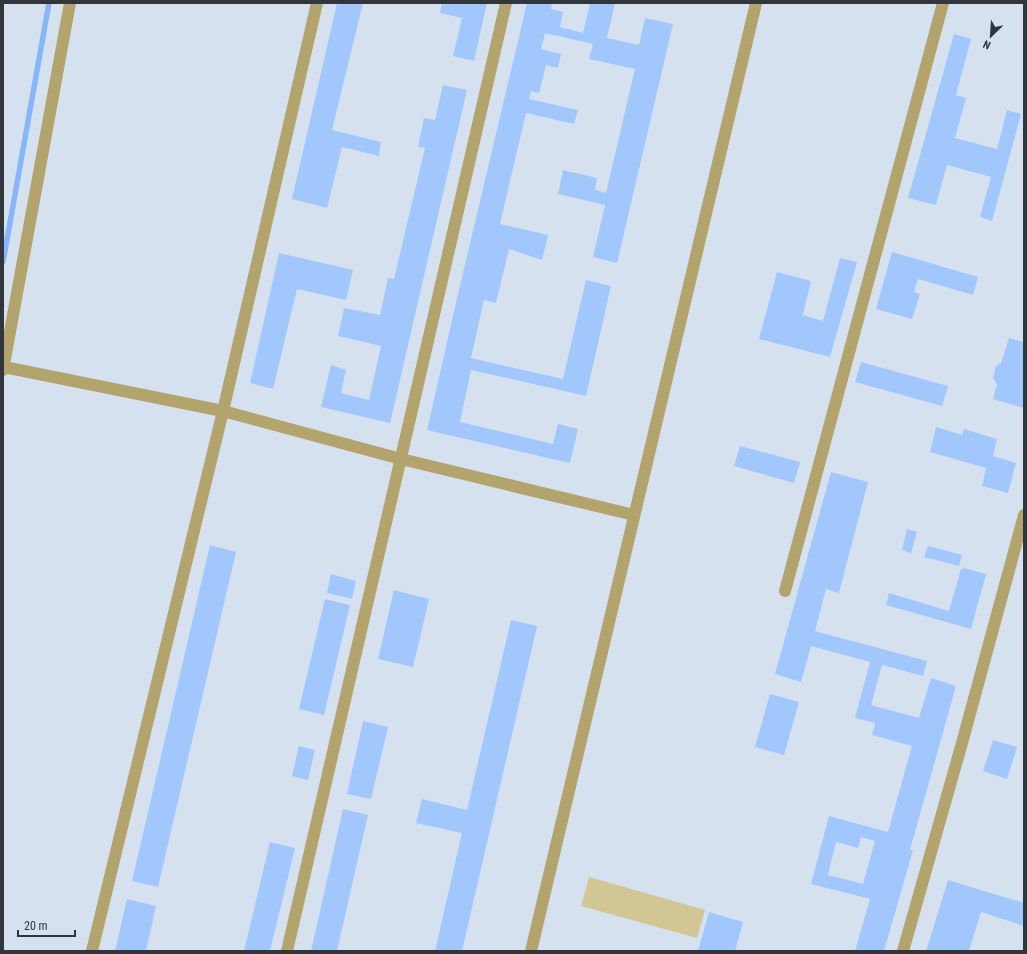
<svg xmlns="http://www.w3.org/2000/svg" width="1027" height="954" font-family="'Roboto Condensed',sans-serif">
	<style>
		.green { fill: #d2c694 }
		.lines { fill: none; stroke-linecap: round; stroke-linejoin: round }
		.stream { stroke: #88b6fa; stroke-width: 5.5 }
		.building { fill: #a1c7fd; fill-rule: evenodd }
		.minor { stroke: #b2a46c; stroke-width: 12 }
	</style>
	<rect width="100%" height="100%" fill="#d6e1f0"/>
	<path class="green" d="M 589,877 L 705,910 L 697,938 L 581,906 Z"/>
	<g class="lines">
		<path class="stream" d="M 3,262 L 49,3"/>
	</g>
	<g class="building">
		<path d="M 337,3 L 363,3 L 332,130 L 381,142 L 379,156 L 342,147 L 327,208 L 292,199 Z"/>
		<path d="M 442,3 L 487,3 L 474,61 L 453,56 L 462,18 L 440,13 Z"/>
		<path d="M 527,3 L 552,3 L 551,9 L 563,12 L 560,27 L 583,33 L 590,3 L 615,3 L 607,38 L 639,45 L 645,18 L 673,24 L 617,263 L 593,257 L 605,205 L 558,194 L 563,170 L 597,178 L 595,190 L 606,193 L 635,69 L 589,59 L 593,44 L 545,33 L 541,49 L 561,54 L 558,68 L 546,65 L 539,93 L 531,91 L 529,99 L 578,110 L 574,124 L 526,113 L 500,224 L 548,235 L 542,260 L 509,249 L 496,303 L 484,300 L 471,358 L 563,379 L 586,280 L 611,286 L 586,396 L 471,370 L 460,422 L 553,444 L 558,424 L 578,429 L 570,463 L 427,430 L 458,294 Z"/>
		<path d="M 954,34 L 971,39 L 956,95 L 966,98 L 955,138 L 997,149 L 1007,110 L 1021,114 L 992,221 L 980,217 L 991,177 L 947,165 L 936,205 L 908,198 Z"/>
		<path d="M 443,85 L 467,90 L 390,423 L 321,407 L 331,365 L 346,370 L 341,393 L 369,400 L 381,346 L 338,336 L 344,308 L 380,315 L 388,278 L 394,279 L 425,148 L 418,147 L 424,118 L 435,120 Z"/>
		<path d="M 892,252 L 978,277 L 973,295 L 918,279 L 914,292 L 920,294 L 912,319 L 876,309 Z"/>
		<path d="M 279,253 L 353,270 L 346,300 L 297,289 L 273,389 L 250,383 Z"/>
		<path d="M 840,258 L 857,262 L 830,357 L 759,339 L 777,272 L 811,281 L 803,315 L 823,321 Z"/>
		<path d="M 1009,338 L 1024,342 L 1024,408 L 993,399 L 997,384 L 993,378 L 996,366 L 1001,363 Z"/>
		<path d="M 861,362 L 948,386 L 942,406 L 855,382 Z"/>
		<path d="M 936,427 L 962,435 L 964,429 L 997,439 L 993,456 L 1016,463 L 1008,493 L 982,486 L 986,468 L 930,452 Z"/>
		<path d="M 740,446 L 800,462 L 794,483 L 734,466 Z"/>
		<path d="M 831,472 L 868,482 L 839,593 L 826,589 L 815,631 L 927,661 L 923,676 L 882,665 L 871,705 L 919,718 L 931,678 L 956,686 L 910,850 L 913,850 L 884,951 L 855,951 L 870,899 L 811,884 L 829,816 L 888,832 L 912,746 L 872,735 L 875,723 L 855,718 L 870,662 L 811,646 L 801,682 L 775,674 ZM 861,837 L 875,841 L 863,884 L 828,875 L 836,842 L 858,848 Z"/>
		<path d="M 907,529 L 917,532 L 911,553 L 902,550 Z"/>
		<path d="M 210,545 L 236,552 L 158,887 L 132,881 Z"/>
		<path d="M 928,546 L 962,555 L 959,566 L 924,557 Z"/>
		<path d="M 964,568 L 986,574 L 971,629 L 886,605 L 889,593 L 949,611 L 961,569 Z"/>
		<path d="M 331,574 L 356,581 L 352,599 L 327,593 Z"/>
		<path d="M 394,590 L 429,599 L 413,667 L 378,659 Z"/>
		<path d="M 325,599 L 350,605 L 324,715 L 299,709 Z"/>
		<path d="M 511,620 L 537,626 L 462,951 L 435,951 L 462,833 L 416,823 L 422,799 L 467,810 Z"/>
		<path d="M 770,694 L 799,702 L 784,755 L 755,747 Z"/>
		<path d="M 363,721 L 388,727 L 371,799 L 347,794 Z"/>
		<path d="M 993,740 L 1017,747 L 1007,779 L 983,771 Z"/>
		<path d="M 299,746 L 315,750 L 308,780 L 292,776 Z"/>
		<path d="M 343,809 L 368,815 L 337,951 L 311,951 Z"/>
		<path d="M 270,842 L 295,848 L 270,951 L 244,951 Z"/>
		<path d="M 948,880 L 1024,903 L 1024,926 L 981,912 L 969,951 L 926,951 Z"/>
		<path d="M 127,899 L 156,906 L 146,951 L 115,951 Z"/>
		<path d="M 709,912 L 743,922 L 735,951 L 698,951 Z"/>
	</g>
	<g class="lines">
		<g class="minor">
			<path d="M 4,367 L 223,411 L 401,459 L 634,515"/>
			<path d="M 3,370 L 70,3"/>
			<path d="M 785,591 L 943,3"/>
			<path d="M 92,951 L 223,411 L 317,3"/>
			<path d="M 287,951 L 506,3"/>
			<path d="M 531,951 L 756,3"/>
			<path d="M 903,951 L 962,743 L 1024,515"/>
		</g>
	</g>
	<rect width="1027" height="954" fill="none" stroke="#32363c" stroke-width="8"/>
	<g transform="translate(991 36) rotate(205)" stroke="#d6e1f0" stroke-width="3" paint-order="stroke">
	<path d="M0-3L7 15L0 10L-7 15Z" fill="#32363c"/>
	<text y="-6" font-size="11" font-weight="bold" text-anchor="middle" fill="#32363c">N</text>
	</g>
	<path d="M18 930v6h57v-6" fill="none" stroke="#32363c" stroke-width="2"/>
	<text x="24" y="930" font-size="12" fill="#32363c" stroke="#d6e1f0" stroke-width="3" paint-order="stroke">20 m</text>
</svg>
